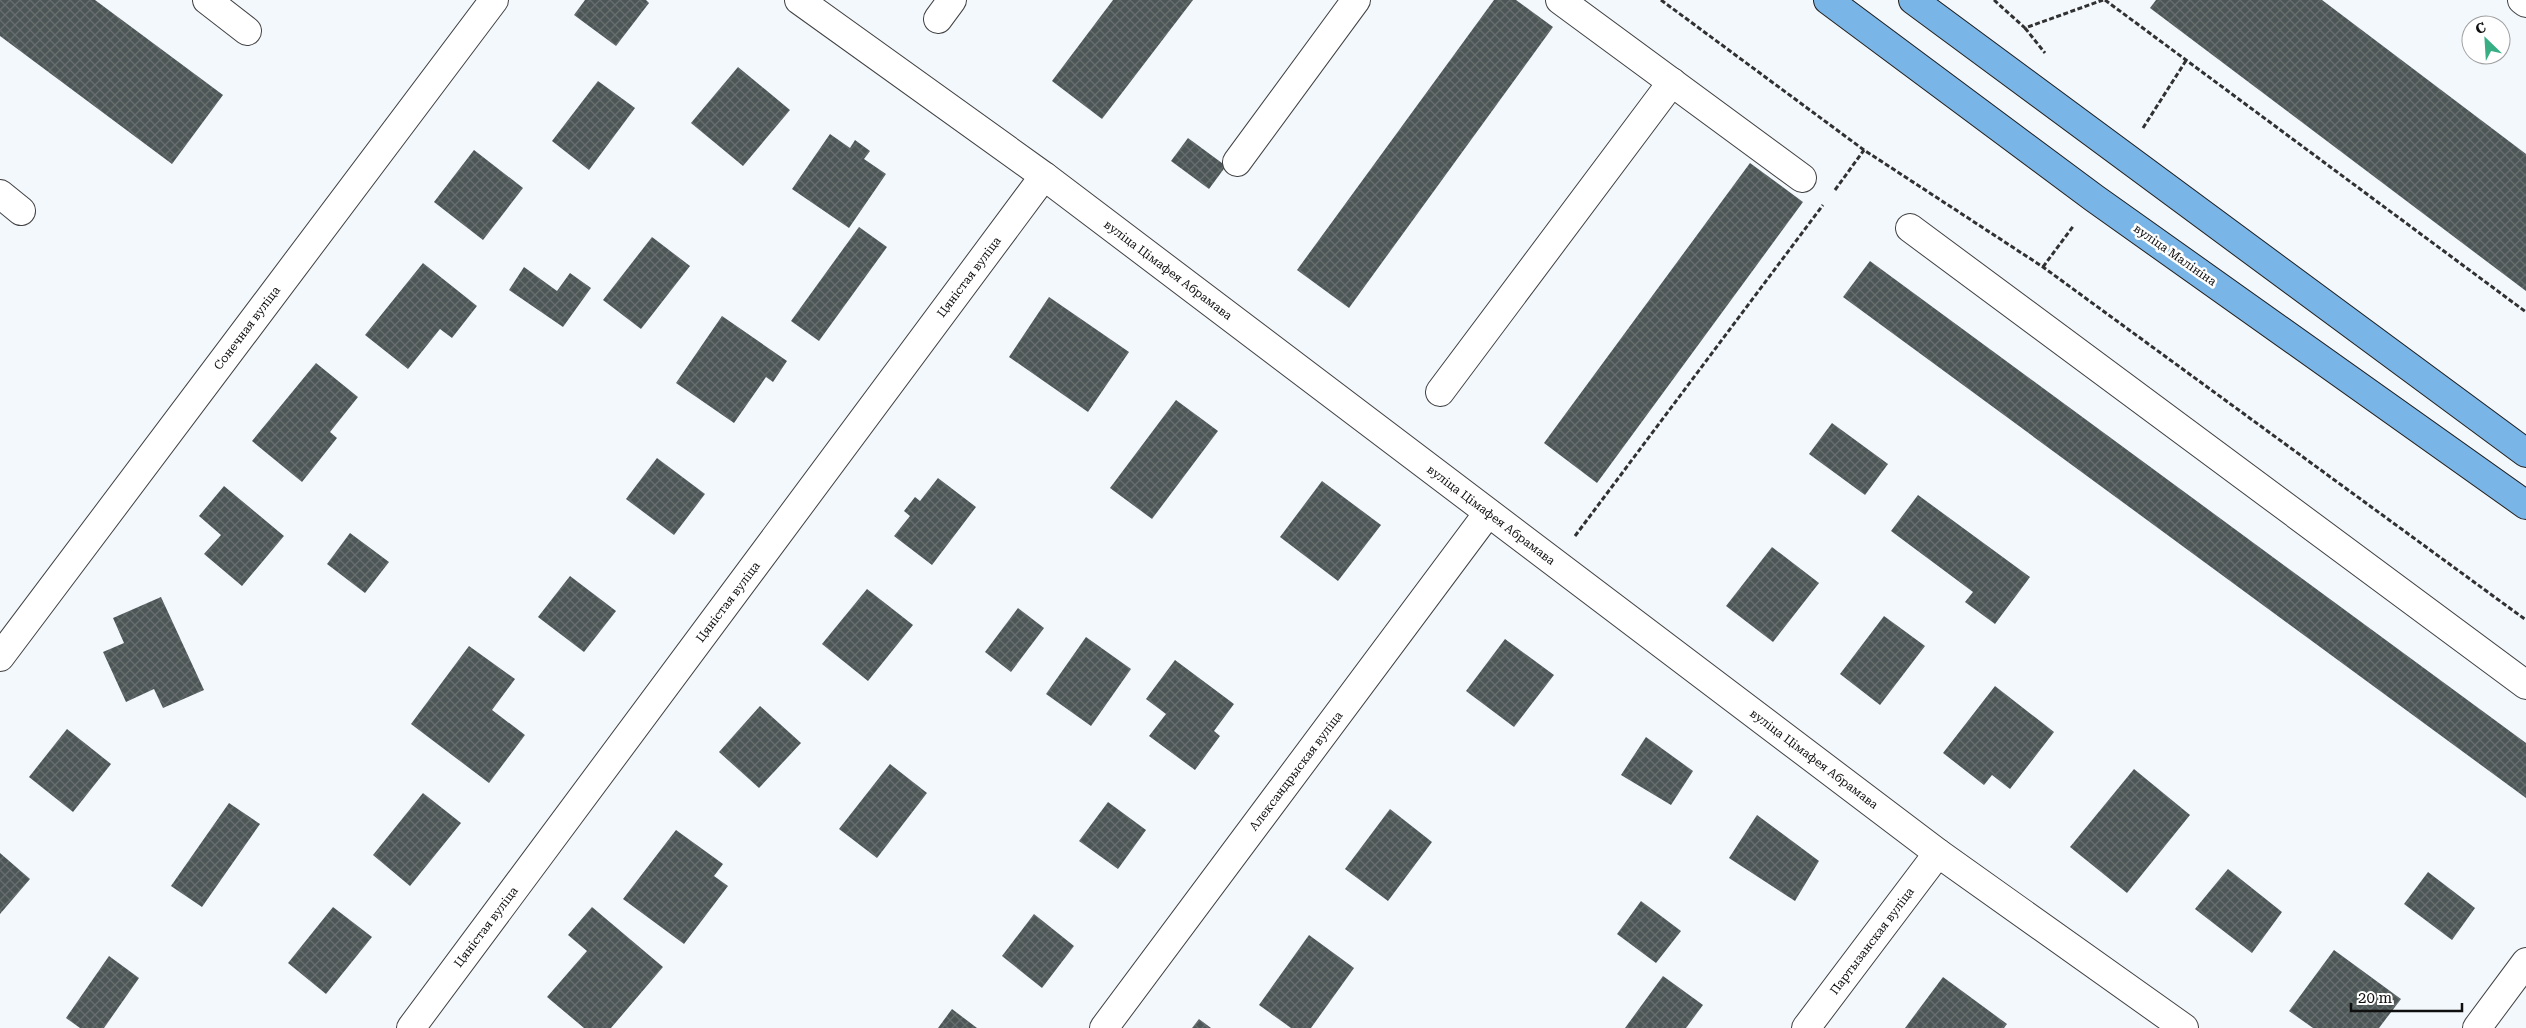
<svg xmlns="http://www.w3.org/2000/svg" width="2526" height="1028" font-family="'Roboto Serif',serif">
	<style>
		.building { fill: url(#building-cross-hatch) }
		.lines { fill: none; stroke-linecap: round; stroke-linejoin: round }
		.minor-casing { stroke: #424242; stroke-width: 30 }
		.major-casing { stroke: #202020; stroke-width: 30 }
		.path { stroke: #313131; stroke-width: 3; stroke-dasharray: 5 2.5; stroke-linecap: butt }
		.minor { stroke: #fff; stroke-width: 28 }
		.major { stroke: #79b5e7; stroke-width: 28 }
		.labels { text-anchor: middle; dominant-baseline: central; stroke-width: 5; stroke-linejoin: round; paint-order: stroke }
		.street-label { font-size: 12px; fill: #0f0f0f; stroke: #fff }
	</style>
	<defs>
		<pattern id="building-cross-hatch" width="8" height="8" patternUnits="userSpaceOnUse" patternTransform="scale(1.25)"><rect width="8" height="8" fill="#4d5656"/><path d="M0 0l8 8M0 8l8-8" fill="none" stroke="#686e6e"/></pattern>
	</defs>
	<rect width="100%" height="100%" fill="#f3f8fd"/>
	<g class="building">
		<path d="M 0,0 L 95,0 L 223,95 L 172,164 L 0,36 Z"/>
		<path d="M 585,0 L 646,0 L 649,3 L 616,46 L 574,15 Z"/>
		<path d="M 1113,0 L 1193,0 L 1102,119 L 1052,81 Z"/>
		<path d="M 1494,0 L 1516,0 L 1553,27 L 1349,308 L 1297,270 Z"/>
		<path d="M 2156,0 L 2322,0 L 2526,154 L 2526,291 L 2150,8 Z"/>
		<path d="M 738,67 L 790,110 L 743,166 L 691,123 Z"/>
		<path d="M 598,81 L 635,108 L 589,170 L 552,141 Z"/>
		<path d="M 830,134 L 850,148 L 855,140 L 870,151 L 864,159 L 886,174 L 849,228 L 792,189 Z"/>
		<path d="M 1188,138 L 1226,166 L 1209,189 L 1171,161 Z"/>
		<path d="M 474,150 L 523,188 L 483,240 L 434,202 Z"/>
		<path d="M 1750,163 L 1803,202 L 1597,483 L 1544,443 Z"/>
		<path d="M 859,227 L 887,247 L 819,341 L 791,321 Z"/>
		<path d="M 652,237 L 690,266 L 641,329 L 603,300 Z"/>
		<path d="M 1870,261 L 2526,743 L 2526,798 L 1843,297 Z"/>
		<path d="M 423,263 L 477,306 L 452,338 L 440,329 L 408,369 L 365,335 Z"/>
		<path d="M 524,267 L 557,291 L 570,273 L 591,288 L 563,327 L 509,290 Z"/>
		<path d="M 1049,297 L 1129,352 L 1088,412 L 1009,357 Z"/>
		<path d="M 722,316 L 787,361 L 773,382 L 766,377 L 734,423 L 676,383 Z"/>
		<path d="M 316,363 L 358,397 L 330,432 L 337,438 L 302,482 L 252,441 Z"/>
		<path d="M 1176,400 L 1218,431 L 1152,519 L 1110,488 Z"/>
		<path d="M 1832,423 L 1888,464 L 1865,495 L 1809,454 Z"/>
		<path d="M 657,458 L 705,494 L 674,535 L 626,499 Z"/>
		<path d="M 938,478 L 976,507 L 932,565 L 894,536 L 910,516 L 904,511 L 915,497 L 920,501 Z"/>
		<path d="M 1322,481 L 1381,525 L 1338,581 L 1280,537 Z"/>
		<path d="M 224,486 L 284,536 L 242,586 L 204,554 L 221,535 L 199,516 Z"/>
		<path d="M 1918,495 L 2030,577 L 1995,624 L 1965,602 L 1973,592 L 1891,531 Z"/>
		<path d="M 350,533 L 389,562 L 365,593 L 327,564 Z"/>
		<path d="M 1772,547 L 1819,583 L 1773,642 L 1726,606 Z"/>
		<path d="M 570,576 L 616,611 L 584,652 L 538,617 Z"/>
		<path d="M 867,589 L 913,625 L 868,681 L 822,644 Z"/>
		<path d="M 161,597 L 204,690 L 163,708 L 154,689 L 126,702 L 103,652 L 124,643 L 113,618 Z"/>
		<path d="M 1018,608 L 1044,628 L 1011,672 L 985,652 Z"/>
		<path d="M 1884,616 L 1925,646 L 1880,705 L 1840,674 Z"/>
		<path d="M 1086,637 L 1131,669 L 1091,726 L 1046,694 Z"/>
		<path d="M 1505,639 L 1554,675 L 1514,727 L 1466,691 Z"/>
		<path d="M 469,646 L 515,679 L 492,710 L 525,735 L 489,783 L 411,724 Z"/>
		<path d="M 1175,660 L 1234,704 L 1214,731 L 1220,736 L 1195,770 L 1149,736 L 1166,714 L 1146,699 Z"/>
		<path d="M 1995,686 L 2054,732 L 2010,789 L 1992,775 L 1984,785 L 1943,753 Z"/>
		<path d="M 760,706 L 801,743 L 759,788 L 719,752 Z"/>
		<path d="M 67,729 L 111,764 L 73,812 L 29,777 Z"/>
		<path d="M 1646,737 L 1693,771 L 1671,805 L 1621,775 Z"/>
		<path d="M 890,764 L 927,793 L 877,858 L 839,829 Z"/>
		<path d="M 2134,769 L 2190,815 L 2127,893 L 2070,847 Z"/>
		<path d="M 423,793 L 461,823 L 410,886 L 373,855 Z"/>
		<path d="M 1108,802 L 1146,830 L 1118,869 L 1079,841 Z"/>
		<path d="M 229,803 L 260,824 L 202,907 L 171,886 Z"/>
		<path d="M 1390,809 L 1432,842 L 1388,901 L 1345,869 Z"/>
		<path d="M 1757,815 L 1819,861 L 1795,901 L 1729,858 Z"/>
		<path d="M 676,830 L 723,864 L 714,876 L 728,886 L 684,944 L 623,899 Z"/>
		<path d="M 0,853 L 30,879 L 0,914 Z"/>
		<path d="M 2228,869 L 2282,912 L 2252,953 L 2195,909 Z"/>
		<path d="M 2428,872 L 2475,908 L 2452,940 L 2404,904 Z"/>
		<path d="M 1641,901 L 1681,931 L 1656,963 L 1617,934 Z"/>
		<path d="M 333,907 L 372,937 L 326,994 L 288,963 Z"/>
		<path d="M 592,907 L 663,967 L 611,1028 L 584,1028 L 547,997 L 587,951 L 568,935 Z"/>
		<path d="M 1034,914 L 1074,946 L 1042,988 L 1002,956 Z"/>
		<path d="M 1309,935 L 1354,968 L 1311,1028 L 1291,1028 L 1259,1005 Z"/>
		<path d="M 2334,950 L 2401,999 L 2379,1028 L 2313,1028 L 2289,1011 Z"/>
		<path d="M 109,956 L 139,978 L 104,1028 L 80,1028 L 66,1018 Z"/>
		<path d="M 1663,976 L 1703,1005 L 1686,1028 L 1625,1028 Z"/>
		<path d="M 1943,977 L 2007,1024 L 2004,1028 L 1905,1028 Z"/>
		<path d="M 952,1009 L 977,1028 L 938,1028 Z"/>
		<path d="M 1199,1019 L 1211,1028 L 1192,1028 Z"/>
	</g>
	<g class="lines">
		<defs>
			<g id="minor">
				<path d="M 207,0 L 247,31"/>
				<path d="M 799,0 L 1044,176 L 1938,853 L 2184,1028"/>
				<path d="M 1560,0 L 1802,178"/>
				<path d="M 2522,0 L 2526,3"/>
				<path d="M 938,19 L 952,0"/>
				<path d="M 1237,162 L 1356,0"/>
				<path d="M 0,194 L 21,211"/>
				<path d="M 1910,228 L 2526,685"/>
				<path d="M 1440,392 L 1672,82"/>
				<path d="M 0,657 L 494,0"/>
				<path d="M 411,1028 L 1044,176"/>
				<path d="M 1104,1028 L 1488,513"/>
				<path d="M 1806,1028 L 1938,853"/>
				<path d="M 2477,1028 L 2526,962"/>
			</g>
			<g id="major">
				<path d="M 1828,0 L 2094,198 L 2526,505"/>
				<path d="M 1913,0 L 2526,453"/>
			</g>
		</defs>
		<use href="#minor" class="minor-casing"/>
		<use href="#major" class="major-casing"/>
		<g class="path">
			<path d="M 1661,0 L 1864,150 L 2043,267 L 2526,620"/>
			<path d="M 1994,0 L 2025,28 L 2103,0"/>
			<path d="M 2105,0 L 2526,312"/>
			<path d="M 2025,28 L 2045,53"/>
			<path d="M 2143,128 L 2187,59"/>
			<path d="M 1835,190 L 1864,150"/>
			<path d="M 2043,267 L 2074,225"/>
			<path d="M 1575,536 L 1823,205"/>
		</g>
		<use href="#minor" class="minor"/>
		<use href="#major" class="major"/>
	</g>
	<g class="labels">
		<g class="street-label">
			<text transform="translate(2175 255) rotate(35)">вуліца Малініна</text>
			<text transform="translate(1168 270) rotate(37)">вуліца Цімафея Абрамава</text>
			<text transform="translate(969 277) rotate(-53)">Цяністая вуліца</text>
			<text transform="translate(247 328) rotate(-53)">Сонечная вуліца</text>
			<text transform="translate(1491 515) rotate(37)">вуліца Цімафея Абрамава</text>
			<text transform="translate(728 602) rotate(-53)">Цяністая вуліца</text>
			<text transform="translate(1814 759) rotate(37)">вуліца Цімафея Абрамава</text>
			<text transform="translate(1296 771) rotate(-53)">Александрыская вуліца</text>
			<text transform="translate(486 927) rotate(-53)">Цяністая вуліца</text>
			<text transform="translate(1872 941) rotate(-53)">Партызанская вуліца</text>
		</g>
	</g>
	<g transform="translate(2486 40) rotate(335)"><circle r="24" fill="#ffffff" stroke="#9f9f9f"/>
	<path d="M0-4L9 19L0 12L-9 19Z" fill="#38ae84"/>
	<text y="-8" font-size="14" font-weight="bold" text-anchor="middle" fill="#0f0f0f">С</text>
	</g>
	<path d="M2351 1003v8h111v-8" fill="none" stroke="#0f0f0f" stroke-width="2.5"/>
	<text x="2358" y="1003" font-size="15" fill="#0f0f0f" stroke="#ffffff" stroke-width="4" paint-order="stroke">20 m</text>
</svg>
